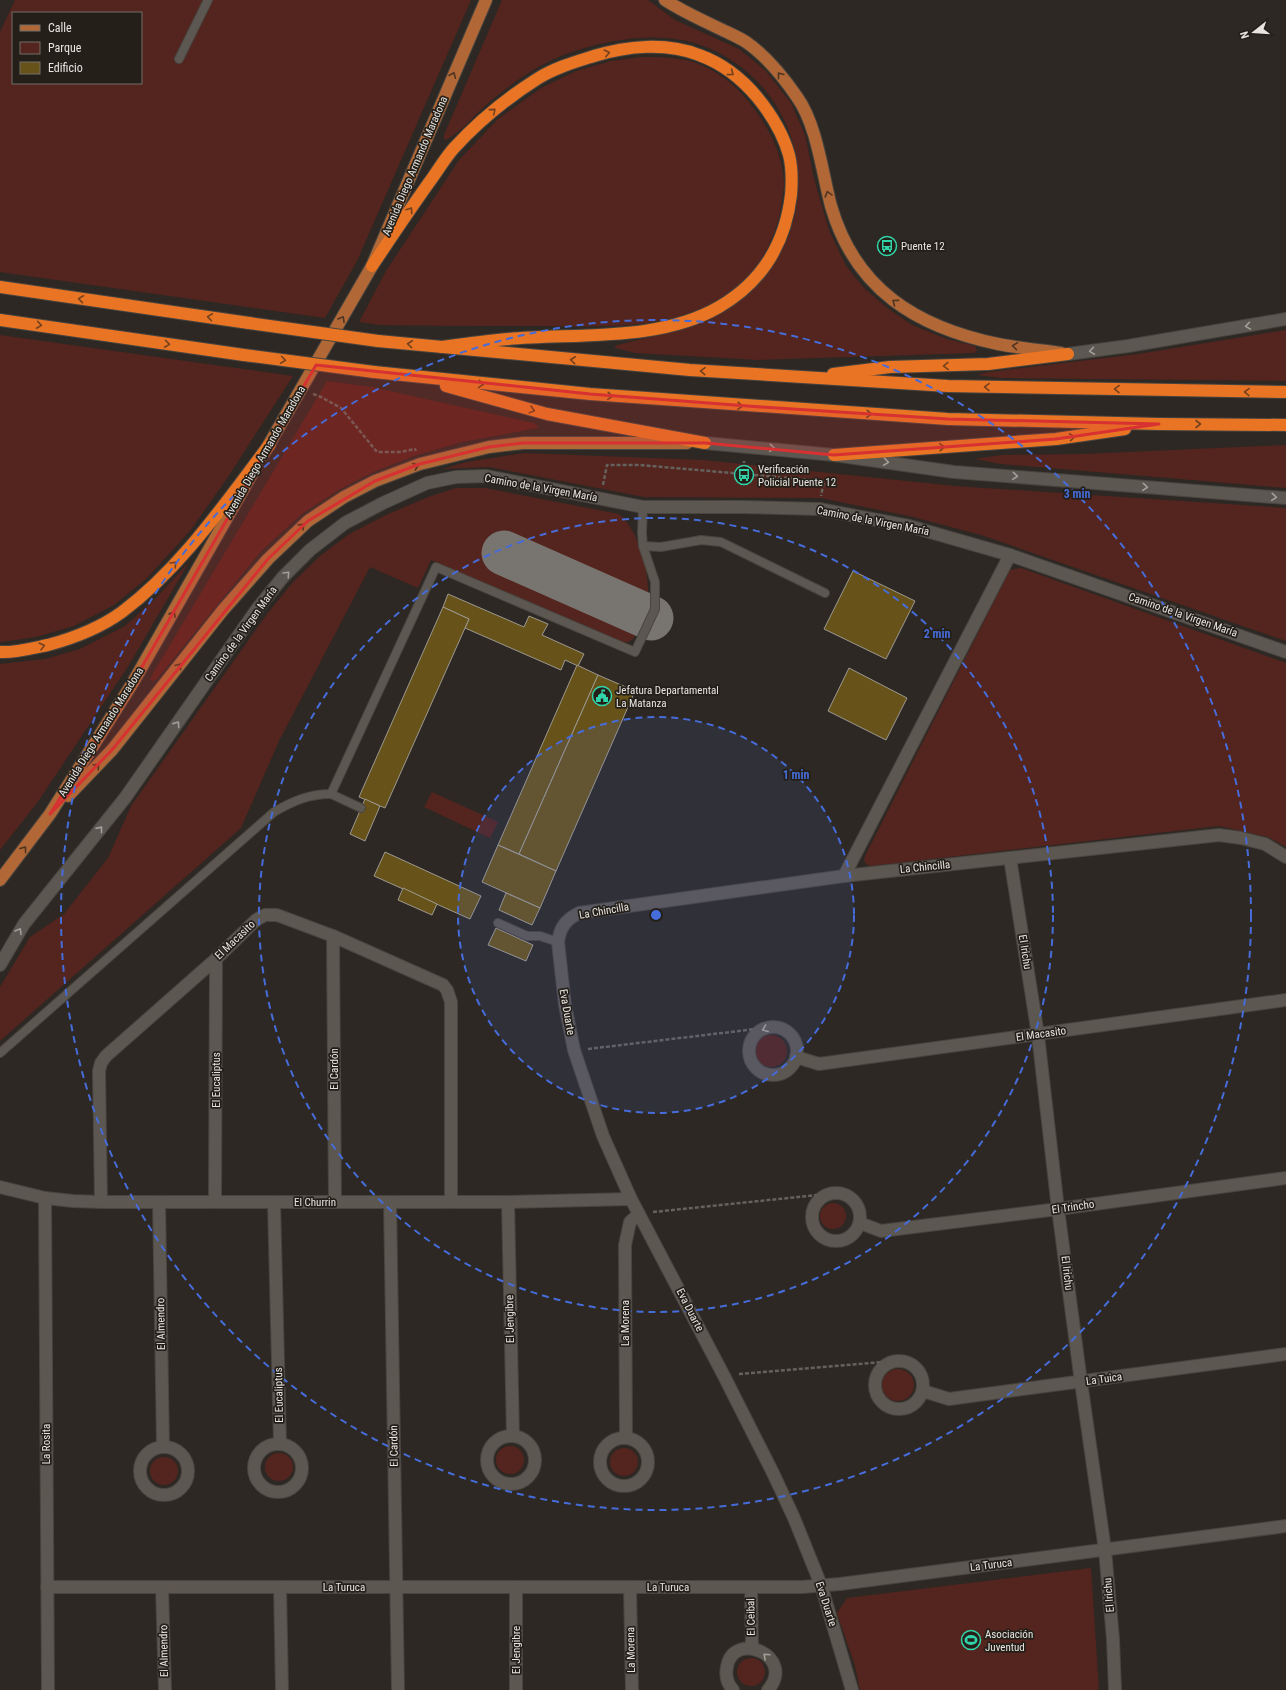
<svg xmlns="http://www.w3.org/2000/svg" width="1286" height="1690" font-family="'Roboto Condensed',sans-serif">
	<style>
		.green { fill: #54241e; fill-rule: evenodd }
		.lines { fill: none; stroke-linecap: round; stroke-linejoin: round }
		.taxiway { stroke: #787470; stroke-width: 45 }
		.building { fill: #67531a; stroke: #9c9990 }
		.service-casing { stroke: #48443f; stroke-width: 10 }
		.minor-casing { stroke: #48443f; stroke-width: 14 }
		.tertiary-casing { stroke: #48443f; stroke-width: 14 }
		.secondary-casing { stroke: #48443f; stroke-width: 14 }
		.primary-casing { stroke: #48443f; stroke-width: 14 }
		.motorway-casing { stroke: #48443f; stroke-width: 14 }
		.path { stroke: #65615c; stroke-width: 2.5; stroke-dasharray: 4 2; stroke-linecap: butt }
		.service { stroke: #5d5751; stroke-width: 8 }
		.minor { stroke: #5d5751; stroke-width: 12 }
		.tertiary { stroke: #5d5751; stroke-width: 12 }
		.secondary { stroke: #5d5751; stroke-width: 12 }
		.primary { stroke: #b16836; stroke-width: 12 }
		.motorway { stroke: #e97424; stroke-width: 12 }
		.motorway-bridge-casing { stroke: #48443f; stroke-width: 14; stroke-linecap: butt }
		.motorway-bridge { stroke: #e97424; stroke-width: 12 }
		.oneway { stroke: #73411d }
		.oneway2 { stroke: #4e3522 }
		.oneway3 { stroke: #a29e99 }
		.marked { fill: #d73131; fill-opacity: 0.2; stroke: #d73131; stroke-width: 3; stroke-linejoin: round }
		.ring { fill: none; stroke: #466cda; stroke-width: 2; stroke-dasharray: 7 5 }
		.labels { text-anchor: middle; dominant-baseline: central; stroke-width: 3.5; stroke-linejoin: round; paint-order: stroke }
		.street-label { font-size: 11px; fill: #e8e5e1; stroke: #241f19 }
		.poi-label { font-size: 11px; fill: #e8e5e1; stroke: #241f19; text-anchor: start }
		.centre { fill: #466cda; stroke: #241f19; stroke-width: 2 }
		.ring-label { font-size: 12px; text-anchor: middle; font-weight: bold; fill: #466cda; stroke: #241f19; stroke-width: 3.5; stroke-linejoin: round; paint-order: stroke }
	</style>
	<rect width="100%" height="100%" fill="#2d2823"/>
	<g class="green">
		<path d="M 15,0 L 471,0 L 357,261 L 325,318 L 0,272 L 0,32 ZM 13,13 L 141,13 L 141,83 L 13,83 Z"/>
		<path d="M 502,0 L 648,0 L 675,20 L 739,49 L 765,70 L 791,103 L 805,135 L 814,179 L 829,230 L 846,266 L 864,288 L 886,307 L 912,325 L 947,339 L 975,346 L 977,351 L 974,353 L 758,360 L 635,353 L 615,348 L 615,346 L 617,345 C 662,334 707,327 744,298 C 756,289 765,277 773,265 C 826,187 793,82 706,47 C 664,30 613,38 572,52 C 541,62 512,83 487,104 C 474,115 462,132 446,140 L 444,139 L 444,135 Z"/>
		<path d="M 641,57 C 660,57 681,57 699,64 C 723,74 741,90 755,110 C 771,131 783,157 784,184 C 784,190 782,196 782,201 C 776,245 753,280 715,302 C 660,332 590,326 530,326 C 480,326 430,326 380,325 L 359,322 L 386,271 L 459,160 L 498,119 L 541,88 L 576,71 L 611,61 Z"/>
		<path d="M 1286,330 L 1286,381 L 1001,378 L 977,375 L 989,372 L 1138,354 Z"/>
		<path d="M 0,335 L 293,376 L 228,477 L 190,531 L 146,579 L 114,605 L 74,626 L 36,637 L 2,642 L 0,642 Z"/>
		<path d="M 327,381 L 372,387 L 534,423 L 538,426 L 538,428 L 462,442 L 417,455 L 373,472 L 340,489 L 303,513 L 261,551 L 157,679 L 153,681 L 150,680 L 152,675 Z"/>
		<path d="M 1286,445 L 1286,488 L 1000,464 L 975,459 L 1001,455 L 1084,454 Z"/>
		<path d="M 525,453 L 703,460 L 955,486 L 1286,508 L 1286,641 L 981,535 L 913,517 L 821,498 L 644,497 L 489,467 L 443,469 L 466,462 Z"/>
		<path d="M 456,488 L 485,488 L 619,514 C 640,531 652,579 647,605 C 646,616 638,629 633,639 L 628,642 L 622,642 L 431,560 L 418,588 L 370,567 L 279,741 L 241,828 L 0,1041 L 0,987 L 30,937 L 64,914 L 108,858 L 131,806 L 267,614 L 293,582 L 320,556 L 349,534 L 388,514 L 431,496 Z"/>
		<path d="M 189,562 L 129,665 L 37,803 L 0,850 L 0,664 L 45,659 L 80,649 L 125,626 L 156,598 Z"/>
		<path d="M 1021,568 L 1286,663 L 1286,847 L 1268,837 L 1219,826 L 871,866 L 866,864 L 864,860 L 865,856 L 1010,570 Z"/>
		<path d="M 432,792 L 498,822 L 490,838 L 424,807 Z"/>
		<circle cx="771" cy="1051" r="16"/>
		<circle cx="833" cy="1216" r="13"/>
		<circle cx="898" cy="1385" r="16"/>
		<circle cx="510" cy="1460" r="14"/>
		<circle cx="624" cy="1462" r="14"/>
		<circle cx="279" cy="1467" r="14"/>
		<circle cx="164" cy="1471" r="14"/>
		<path d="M 1091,1568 L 1099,1690 L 860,1690 L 855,1666 L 837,1613 L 847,1598 Z"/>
		<circle cx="751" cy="1672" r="14"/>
	</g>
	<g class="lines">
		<path class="taxiway" d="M 504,553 L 651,618"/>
	</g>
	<g class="building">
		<path d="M 853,571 L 915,601 L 886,659 L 824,629 Z"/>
		<path d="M 448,594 L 524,627 L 529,616 L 548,624 L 542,635 L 584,654 L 578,666 L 565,660 L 561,670 L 465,628 L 469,619 L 443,607 Z"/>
		<path d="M 443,607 L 469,619 L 385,808 L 359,797 Z"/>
		<path d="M 577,665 L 598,675 L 519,854 L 498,845 Z"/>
		<path d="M 849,668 L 907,698 L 886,740 L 828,711 Z"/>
		<path d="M 598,675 L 635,691 L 556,871 L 519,854 Z"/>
		<path d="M 365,799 L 380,806 L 365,841 L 350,834 Z"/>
		<path d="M 498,845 L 556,871 L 540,908 L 482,882 Z"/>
		<path d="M 385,852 L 481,896 L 470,919 L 374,876 Z"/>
		<path d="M 403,888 L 437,904 L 432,915 L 398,900 Z"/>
		<path d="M 506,893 L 540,908 L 532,925 L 499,910 Z"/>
		<path d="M 496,928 L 533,945 L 526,961 L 488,945 Z"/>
	</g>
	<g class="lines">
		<defs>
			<g id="service">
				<path d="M 179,59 L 208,0"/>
				<path d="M 643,546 L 661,547 L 701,540 L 721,542 L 825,593"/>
				<path d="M 331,794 L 361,808"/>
				<path d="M 498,923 L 527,936 L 540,936 L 558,942"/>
				<path d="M 0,1053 L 274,812 C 293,801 309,794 331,794 L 436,567 L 635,652 L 655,609 L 655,582 L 643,546 L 642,533 L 643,507"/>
			</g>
			<g id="minor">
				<path d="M 1010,858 L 1038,1035 L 1058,1209 L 1081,1382 L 1105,1550 L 1113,1639 L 1115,1690"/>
				<path d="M 844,876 L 1010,555"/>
				<path d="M 333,936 L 335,1202"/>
				<circle cx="773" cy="1051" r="24"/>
				<path d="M 796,1057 L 819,1064 L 1286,1000"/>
				<path d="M 0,1187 L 45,1198 L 73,1201 L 101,1202 L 508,1202 L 631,1199"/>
				<circle cx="836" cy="1217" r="24"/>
				<path d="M 45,1198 L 48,1690"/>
				<path d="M 101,1202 L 99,1071 L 101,1063 L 106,1056 L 216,959 L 256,920 L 265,915 L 277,915 L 333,936 L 443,985 L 447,990 L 451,1002 L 451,1202"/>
				<path d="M 159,1202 L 163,1447"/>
				<path d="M 215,1202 L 216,959"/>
				<path d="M 274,1202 L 280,1443"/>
				<path d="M 390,1202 L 398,1690"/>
				<path d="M 508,1202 L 513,1436"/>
				<path d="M 860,1223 L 881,1231 L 1058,1209 L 1286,1178"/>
				<circle cx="899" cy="1385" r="24"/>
				<path d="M 923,1391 L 949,1399 L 1286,1354"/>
				<circle cx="511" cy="1460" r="24"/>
				<path d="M 626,1437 L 625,1245 L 630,1222 L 639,1214"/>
				<circle cx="624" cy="1462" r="24"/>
				<circle cx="278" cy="1468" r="24"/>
				<circle cx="164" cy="1471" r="24"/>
				<path d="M 47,1587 L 802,1587 L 840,1584 L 1286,1526"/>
				<path d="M 162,1587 L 165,1690"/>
				<path d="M 280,1587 L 282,1690"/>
				<path d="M 630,1587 L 632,1690"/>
				<path d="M 751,1587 L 752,1648"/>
				<path d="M 516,1690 L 516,1587"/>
				<path d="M 733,1690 C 727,1683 725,1676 727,1667 C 733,1629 797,1656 768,1690"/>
				<path d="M 852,1690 L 821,1585 L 794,1518 L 773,1473 L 724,1376 L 631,1199 L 603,1136 L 574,1050 L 565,1005 L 558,942 C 560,928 565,920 579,913 L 844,876 L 1219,835 L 1241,838 L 1265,844 L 1286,857"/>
			</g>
			<path id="tertiary" d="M 0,965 L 24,924 L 125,798 L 257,609 L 283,577 L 310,550 L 345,523 L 383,503 L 427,483 L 456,477 L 486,476 L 643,507 L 742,507 L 819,509 L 909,526 L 1010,555 L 1286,652"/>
			<g id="secondary">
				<path d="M 1068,354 L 1128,346 L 1286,319"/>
				<path d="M 705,443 L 834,455 L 954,472 L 1286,498"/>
			</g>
			<g id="primary">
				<path d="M 665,0 C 685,13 706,22 727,32 C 733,35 740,38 746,42 C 765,55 784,78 797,97 C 817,125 822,172 831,206 C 855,289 916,327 998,344 C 1019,348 1040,350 1061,353"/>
				<path d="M 264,453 L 372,266 L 486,0"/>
				<path d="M 68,796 L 112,750 L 223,610 L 268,559 L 308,521 L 344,497 L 375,481 L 420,464 L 489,447 L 523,443 L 687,443"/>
				<path d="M 0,880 L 50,814 L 132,684 L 252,474"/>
			</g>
			<g id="motorway">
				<path d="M 372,266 C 392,236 412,206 433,177 C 440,167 446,157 454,148 C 478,122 507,98 537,79 C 554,68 575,62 594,56 C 627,46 666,42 699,55 C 721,63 742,79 757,97 C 771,114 783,133 789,155 C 792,167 792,183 791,195 C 785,245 762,282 719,307 C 659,342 576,333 508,339 C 486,341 464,344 442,347"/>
				<path d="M 0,287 L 249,323"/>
				<path d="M 0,320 L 244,355"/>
				<path d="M 378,341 L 690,370 L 948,386 L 1286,392"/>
				<path d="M 374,372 L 590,394 L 948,419 L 1159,424 L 1286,425"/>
				<path d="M 833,374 L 890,367 L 988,364 L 1068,354"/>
				<path d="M 446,386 L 547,414 L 705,443"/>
				<path d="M 834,455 L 1056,439 L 1125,429"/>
				<path d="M 0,652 C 15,653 33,648 48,645 C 74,638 100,628 122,612 C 182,567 225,503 270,444"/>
			</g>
		</defs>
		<use href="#service" class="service-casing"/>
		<use href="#minor" class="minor-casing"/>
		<use href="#tertiary" class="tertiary-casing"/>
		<use href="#secondary" class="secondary-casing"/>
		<use href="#primary" class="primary-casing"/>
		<use href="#motorway" class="motorway-casing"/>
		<g class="path">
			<path d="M 313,394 L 321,397 L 341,408 L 377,452 L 400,452 L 415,449 L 416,451"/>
			<path d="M 744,475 L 744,461"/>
			<path d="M 603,485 L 607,465 L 640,465 L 824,481 L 821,496"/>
			<path d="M 588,1049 L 764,1028"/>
			<path d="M 653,1212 L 827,1194"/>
			<path d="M 739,1374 L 894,1361"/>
		</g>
		<use href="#service" class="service"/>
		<use href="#minor" class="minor"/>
		<use href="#tertiary" class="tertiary"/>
		<use href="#secondary" class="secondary"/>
		<use href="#primary" class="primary"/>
		<use href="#motorway" class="motorway"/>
		<defs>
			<g id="motorway-bridge">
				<path d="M 249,323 L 378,341"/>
				<path d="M 244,355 L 374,372"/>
			</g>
		</defs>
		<use href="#motorway-bridge" class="motorway-bridge-casing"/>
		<use href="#motorway-bridge" class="motorway-bridge"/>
	</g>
	<defs><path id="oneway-chevron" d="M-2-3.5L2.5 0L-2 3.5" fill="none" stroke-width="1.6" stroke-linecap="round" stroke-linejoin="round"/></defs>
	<g class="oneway">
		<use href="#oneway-chevron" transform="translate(607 53) rotate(-13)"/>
		<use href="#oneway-chevron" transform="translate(731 73) rotate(37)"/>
		<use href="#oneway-chevron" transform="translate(493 111) rotate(-41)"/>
		<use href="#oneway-chevron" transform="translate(410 210) rotate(-56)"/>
		<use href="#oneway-chevron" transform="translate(81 299) rotate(-172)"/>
		<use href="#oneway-chevron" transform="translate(210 317) rotate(-172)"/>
		<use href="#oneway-chevron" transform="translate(39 325) rotate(8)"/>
		<use href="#oneway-chevron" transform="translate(167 344) rotate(8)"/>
		<use href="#oneway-chevron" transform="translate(410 344) rotate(-174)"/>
		<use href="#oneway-chevron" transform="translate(283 360) rotate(8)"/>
		<use href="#oneway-chevron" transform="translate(573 360) rotate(-174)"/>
		<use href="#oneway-chevron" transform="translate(946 366) rotate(178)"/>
		<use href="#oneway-chevron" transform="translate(703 371) rotate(-176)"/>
		<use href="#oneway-chevron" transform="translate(481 384) rotate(5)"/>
		<use href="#oneway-chevron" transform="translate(987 387) rotate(-179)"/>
		<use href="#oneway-chevron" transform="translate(1117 389) rotate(-179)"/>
		<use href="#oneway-chevron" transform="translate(1247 392) rotate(-179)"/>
		<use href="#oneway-chevron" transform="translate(610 396) rotate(4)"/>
		<use href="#oneway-chevron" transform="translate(740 406) rotate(4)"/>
		<use href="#oneway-chevron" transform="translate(532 410) rotate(15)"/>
		<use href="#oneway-chevron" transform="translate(869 414) rotate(4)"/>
		<use href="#oneway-chevron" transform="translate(1198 424)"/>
		<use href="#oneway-chevron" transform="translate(1072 437) rotate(-8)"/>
		<use href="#oneway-chevron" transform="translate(942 447) rotate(-4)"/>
		<use href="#oneway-chevron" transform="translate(174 564) rotate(-47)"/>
		<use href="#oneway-chevron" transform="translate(42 646) rotate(-14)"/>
	</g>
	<g class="oneway2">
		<use href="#oneway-chevron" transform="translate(453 75) rotate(-67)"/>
		<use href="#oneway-chevron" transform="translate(780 75) rotate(-128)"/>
		<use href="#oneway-chevron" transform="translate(828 194) rotate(-106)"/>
		<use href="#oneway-chevron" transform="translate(895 302) rotate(-144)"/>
		<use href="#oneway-chevron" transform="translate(342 319) rotate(-60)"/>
		<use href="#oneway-chevron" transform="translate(1015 346) rotate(-172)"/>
		<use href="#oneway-chevron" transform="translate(416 466) rotate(-20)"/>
		<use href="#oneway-chevron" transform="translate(302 526) rotate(-44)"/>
		<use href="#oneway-chevron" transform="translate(173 614) rotate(-60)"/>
		<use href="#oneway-chevron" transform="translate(179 666) rotate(-52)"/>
		<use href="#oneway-chevron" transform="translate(97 766) rotate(-46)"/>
		<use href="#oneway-chevron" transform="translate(24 849) rotate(-53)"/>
	</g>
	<g class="oneway3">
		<use href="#oneway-chevron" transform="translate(1248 326) rotate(171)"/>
		<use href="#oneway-chevron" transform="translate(1092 351) rotate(172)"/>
		<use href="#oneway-chevron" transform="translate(772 448) rotate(6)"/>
		<use href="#oneway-chevron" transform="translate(886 462) rotate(8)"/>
		<use href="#oneway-chevron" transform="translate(1015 476) rotate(5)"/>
		<use href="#oneway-chevron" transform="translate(1145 487) rotate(5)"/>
		<use href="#oneway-chevron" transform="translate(1274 497) rotate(5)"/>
		<use href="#oneway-chevron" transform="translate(287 574) rotate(-47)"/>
		<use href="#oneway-chevron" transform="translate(177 724) rotate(-55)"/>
		<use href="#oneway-chevron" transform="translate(100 829) rotate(-51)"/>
		<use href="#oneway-chevron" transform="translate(19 931) rotate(-60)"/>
		<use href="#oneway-chevron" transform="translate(765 1029) rotate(159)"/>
		<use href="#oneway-chevron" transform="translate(766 1656) rotate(-137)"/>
	</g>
	<path class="marked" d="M 316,365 L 590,394 L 761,407 L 948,419 L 1159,424 L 1056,439 L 834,455 L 705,443 L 523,443 L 489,447 L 420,464 L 375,481 L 308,521 L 268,559 L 112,750 L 50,814 L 132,684 Z"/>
	<circle cx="656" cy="915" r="198" fill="#466cda" fill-opacity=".12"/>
	<g class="ring">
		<circle cx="656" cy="915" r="198"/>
		<circle cx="656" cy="915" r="397"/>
		<circle cx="656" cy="915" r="595"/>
	</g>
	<defs>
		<symbol id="bus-ring" viewBox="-11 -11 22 22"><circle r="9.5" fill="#241f19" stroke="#31d4a9" stroke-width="1.5"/><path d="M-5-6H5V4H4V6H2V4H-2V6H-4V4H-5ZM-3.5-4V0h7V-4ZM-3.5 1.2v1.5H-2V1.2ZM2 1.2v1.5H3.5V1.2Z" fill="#31d4a9"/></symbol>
		<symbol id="civic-ring" viewBox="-11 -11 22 22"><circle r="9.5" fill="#241f19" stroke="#31d4a9" stroke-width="1.5"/><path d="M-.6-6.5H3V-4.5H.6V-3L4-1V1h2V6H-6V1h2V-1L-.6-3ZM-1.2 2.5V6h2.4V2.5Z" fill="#31d4a9"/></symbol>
		<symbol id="stadium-ring" viewBox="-11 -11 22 22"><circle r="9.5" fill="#241f19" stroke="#31d4a9" stroke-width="1.5"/><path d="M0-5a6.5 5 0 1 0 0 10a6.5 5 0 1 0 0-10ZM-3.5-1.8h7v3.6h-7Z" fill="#31d4a9"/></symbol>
	</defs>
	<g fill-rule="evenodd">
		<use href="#bus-ring" x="876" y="235" width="22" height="22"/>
		<use href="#bus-ring" x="733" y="464" width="22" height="22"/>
		<use href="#civic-ring" x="591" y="685" width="22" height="22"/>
		<use href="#stadium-ring" x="960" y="1629" width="22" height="22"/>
	</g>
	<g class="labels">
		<g class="street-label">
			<text transform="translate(415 166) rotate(-67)">Avenida Diego Armando Maradona</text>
			<text transform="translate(265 452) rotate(-60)">Avenida Diego Armando Maradona</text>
			<text transform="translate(541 488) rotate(10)">Camino de la Virgen María</text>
			<text transform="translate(873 521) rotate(11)">Camino de la Virgen María</text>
			<text transform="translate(1183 615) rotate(19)">Camino de la Virgen María</text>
			<text transform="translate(241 634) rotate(-54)">Camino de la Virgen María</text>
			<text transform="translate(101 732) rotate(-58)">Avenida Diego Armando Maradona</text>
			<text transform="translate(925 867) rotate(-6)">La Chincilla</text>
			<text transform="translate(604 911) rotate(-10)">La Chincilla</text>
			<text transform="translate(235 940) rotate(-44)">El Macasito</text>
			<text transform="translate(1025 952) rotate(81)">El Irichu</text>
			<text transform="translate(567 1012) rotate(80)">Eva Duarte</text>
			<text transform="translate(1041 1034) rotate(-8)">El Macasito</text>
			<text transform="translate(334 1069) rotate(-90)">El Cardón</text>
			<text transform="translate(216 1080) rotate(-90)">El Eucaliptus</text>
			<text x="315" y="1202">El Churrin</text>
			<text transform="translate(1073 1207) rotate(-8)">El Trincho</text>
			<text transform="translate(1067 1273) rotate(83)">El Irichu</text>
			<text transform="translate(690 1310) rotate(63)">Eva Duarte</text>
			<text transform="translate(510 1319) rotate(-91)">El Jengibre</text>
			<text transform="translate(625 1323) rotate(-90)">La Morena</text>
			<text transform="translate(161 1324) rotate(-91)">El Almendro</text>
			<text transform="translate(1104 1379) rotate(-8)">La Tuica</text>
			<text transform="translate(279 1395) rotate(-91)">El Eucaliptus</text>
			<text transform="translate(46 1444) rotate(-90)">La Rosita</text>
			<text transform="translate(394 1446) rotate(-91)">El Cardón</text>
			<text transform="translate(991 1565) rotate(-7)">La Turuca</text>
			<text x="344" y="1587">La Turuca</text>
			<text x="668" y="1587">La Turuca</text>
			<text transform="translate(1109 1595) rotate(-95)">El Irichu</text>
			<text transform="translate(826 1604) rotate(72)">Eva Duarte</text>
			<text transform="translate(751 1617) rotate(-91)">El Ceibal</text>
			<text transform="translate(516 1650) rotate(-90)">El Jengibre</text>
			<text transform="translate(631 1650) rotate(-91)">La Morena</text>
			<text transform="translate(164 1651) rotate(-91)">El Almendro</text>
		</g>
		<g class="poi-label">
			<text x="901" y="246">Puente 12</text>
			<text x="758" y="469">Verificación<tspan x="758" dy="13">Policial Puente 12</tspan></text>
			<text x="616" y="690">Jefatura Departamental<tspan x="616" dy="13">La Matanza</tspan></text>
			<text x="985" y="1634">Asociación<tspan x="985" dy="13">Juventud</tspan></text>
		</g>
	</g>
	<circle cx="656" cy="915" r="6" class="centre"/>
	<g class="ring-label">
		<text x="1077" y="498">3 min</text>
		<text x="937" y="638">2 min</text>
		<text x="796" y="779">1 min</text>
	</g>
	<rect x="12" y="12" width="130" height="72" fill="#241f19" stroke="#726e69"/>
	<rect x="20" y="25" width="20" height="6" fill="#b16836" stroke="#726e69"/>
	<text x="48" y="32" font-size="12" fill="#e8e5e1">Calle</text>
	<rect x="20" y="42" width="20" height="12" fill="#54241e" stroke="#726e69"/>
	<text x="48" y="52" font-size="12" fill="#e8e5e1">Parque</text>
	<rect x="20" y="62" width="20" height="12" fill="#67531a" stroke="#726e69"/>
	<text x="48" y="72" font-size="12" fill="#e8e5e1">Edificio</text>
	<g transform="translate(1254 32) rotate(253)" stroke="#241f19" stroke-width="3" paint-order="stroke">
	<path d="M0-3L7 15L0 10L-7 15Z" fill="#e8e5e1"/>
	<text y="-6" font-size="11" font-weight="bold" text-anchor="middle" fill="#e8e5e1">N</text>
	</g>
</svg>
